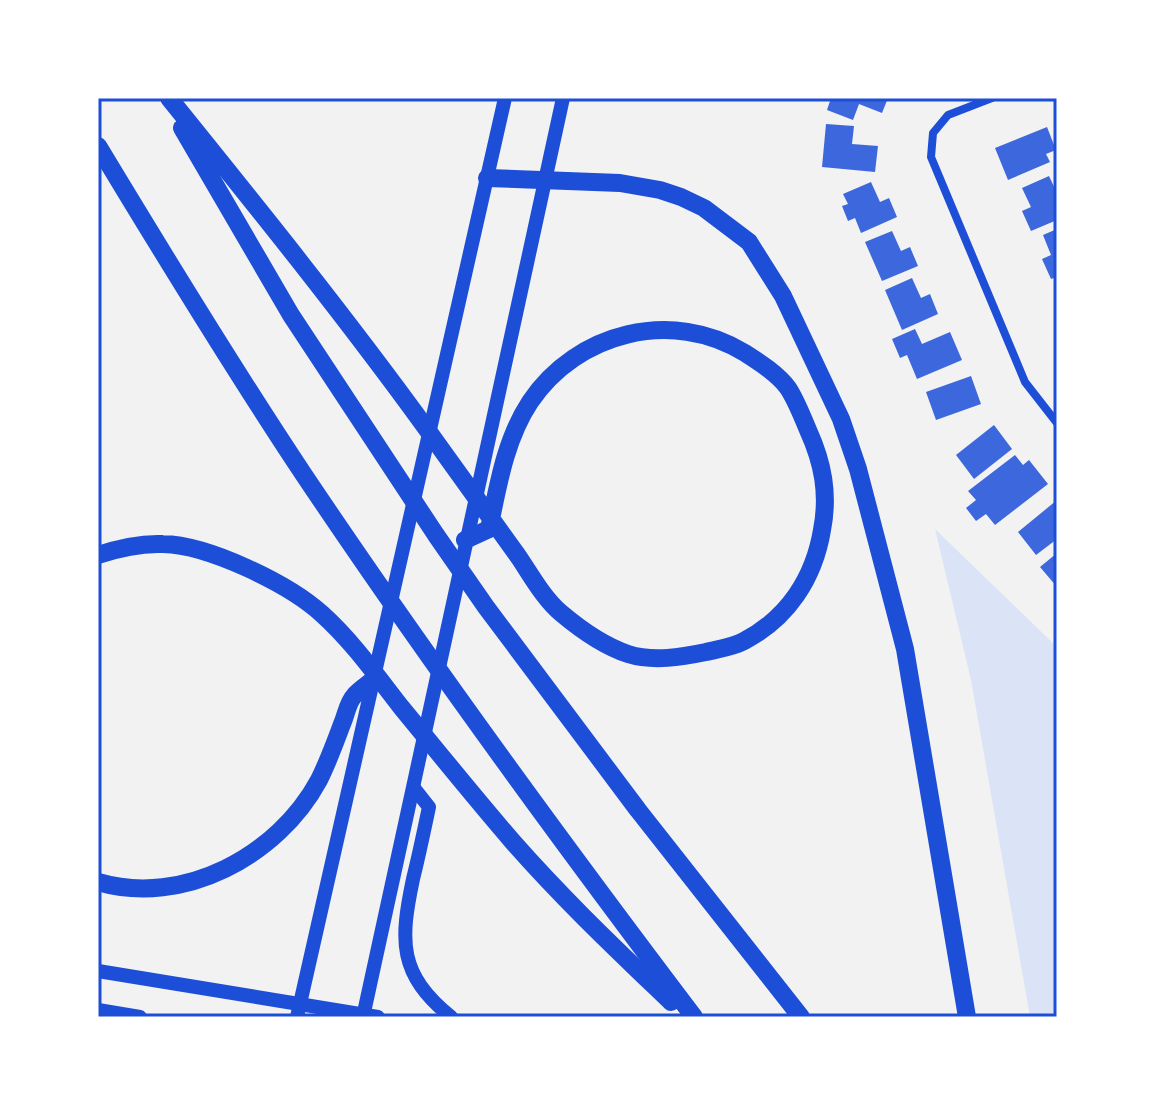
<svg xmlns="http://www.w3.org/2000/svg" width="1155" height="1115" font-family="'Exo 2',sans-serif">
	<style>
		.green { fill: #dbe4f7 }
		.building { fill: #3d67dc }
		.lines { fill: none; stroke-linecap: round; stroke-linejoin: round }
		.minor { stroke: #1d4ed8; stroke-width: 8 }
		.secondary { stroke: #1d4ed8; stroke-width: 14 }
		.motorway { stroke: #1d4ed8; stroke-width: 18 }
		.neatline { fill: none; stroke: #1d4ed8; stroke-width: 3 }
	</style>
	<rect width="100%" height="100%" fill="#f2f2f2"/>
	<path class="green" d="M 935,529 L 1057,647 L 1057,1017 L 1030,1017 L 971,680 Z"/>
	<g class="building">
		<path d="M 831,98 L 888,98 L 882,113 L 859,104 L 853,120 L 827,110 Z"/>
		<path d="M 826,124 L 854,126 L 852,144 L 878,146 L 875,172 L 822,167 Z"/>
		<path d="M 1047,127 L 1056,150 L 1046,154 L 1050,162 L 1008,180 L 995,148 Z"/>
		<path d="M 1049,176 L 1057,193 L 1057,220 L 1031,231 L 1022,211 L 1031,207 L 1022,188 Z"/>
		<path d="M 871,182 L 880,202 L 889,198 L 897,217 L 861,233 L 855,218 L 848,221 L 842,206 L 848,204 L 843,194 Z"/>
		<path d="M 1057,229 L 1057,277 L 1051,279 L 1042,259 L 1051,255 L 1043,235 Z"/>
		<path d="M 892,231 L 901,251 L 910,247 L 918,266 L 882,281 L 865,242 Z"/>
		<path d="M 912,278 L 921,298 L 930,294 L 938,314 L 902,330 L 885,290 Z"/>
		<path d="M 915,329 L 922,344 L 950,332 L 962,360 L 917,379 L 907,355 L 900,358 L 892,339 Z"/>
		<path d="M 971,376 L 981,404 L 936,420 L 926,392 Z"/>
		<path d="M 994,425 L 1012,449 L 974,479 L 956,455 Z"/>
		<path d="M 1015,455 L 1023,465 L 1029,460 L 1048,484 L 995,525 L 986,514 L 976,521 L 966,508 L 976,500 L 968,491 Z"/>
		<path d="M 1057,500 L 1057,539 L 1036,555 L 1018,532 Z"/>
		<path d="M 1057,553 L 1057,587 L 1040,567 Z"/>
	</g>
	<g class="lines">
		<path class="minor" d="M 992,98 L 948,115 L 933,133 L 931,157 L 1025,382 L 1057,423"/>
		<g class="secondary">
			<path d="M 414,788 L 429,807 C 424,831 419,855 413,879 C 400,941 398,974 451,1017"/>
			<path d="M 98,971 L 378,1017"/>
			<path d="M 98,1010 L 140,1017"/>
			<path d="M 297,1017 L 505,98"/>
			<path d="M 363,1017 L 563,98"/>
		</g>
		<g class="motorway">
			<path d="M 169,98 C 257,207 344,315 426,428 C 457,471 488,514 518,556 C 531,575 544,599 561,613 C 580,629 604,646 628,654 C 653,662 682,657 706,652 C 718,649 733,647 744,641 C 788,618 814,578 822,530 C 829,494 823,463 808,430 C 802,416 796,400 788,388 C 778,374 759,362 745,353 C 672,308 577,332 530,402 C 505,440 498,486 489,529 L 465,540"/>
			<path d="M 182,128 L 291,315 L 436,535 L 486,607 L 638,810 L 801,1017"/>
			<path d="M 98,146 C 165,257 232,367 304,475 C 428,660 560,840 694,1017"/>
			<path d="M 487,178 L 620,183 L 660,190 L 681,197 L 704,208 L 749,242 L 783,296 L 841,419 L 858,469 L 905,649 L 967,1017"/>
			<path d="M 98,555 C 119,548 141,543 163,544 C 209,545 289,584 322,614 C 352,641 376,675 401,707 C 438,752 475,798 513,842 C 563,899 617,950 671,1002"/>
			<path d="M 98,882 C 183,907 278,856 319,780 C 328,762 335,743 342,724 C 346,715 348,702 354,696 C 359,690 367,685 373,680"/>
		</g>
	</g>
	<rect width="1155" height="1115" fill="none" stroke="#ffffff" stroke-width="200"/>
	<rect x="100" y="100" width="955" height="915" class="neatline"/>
</svg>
